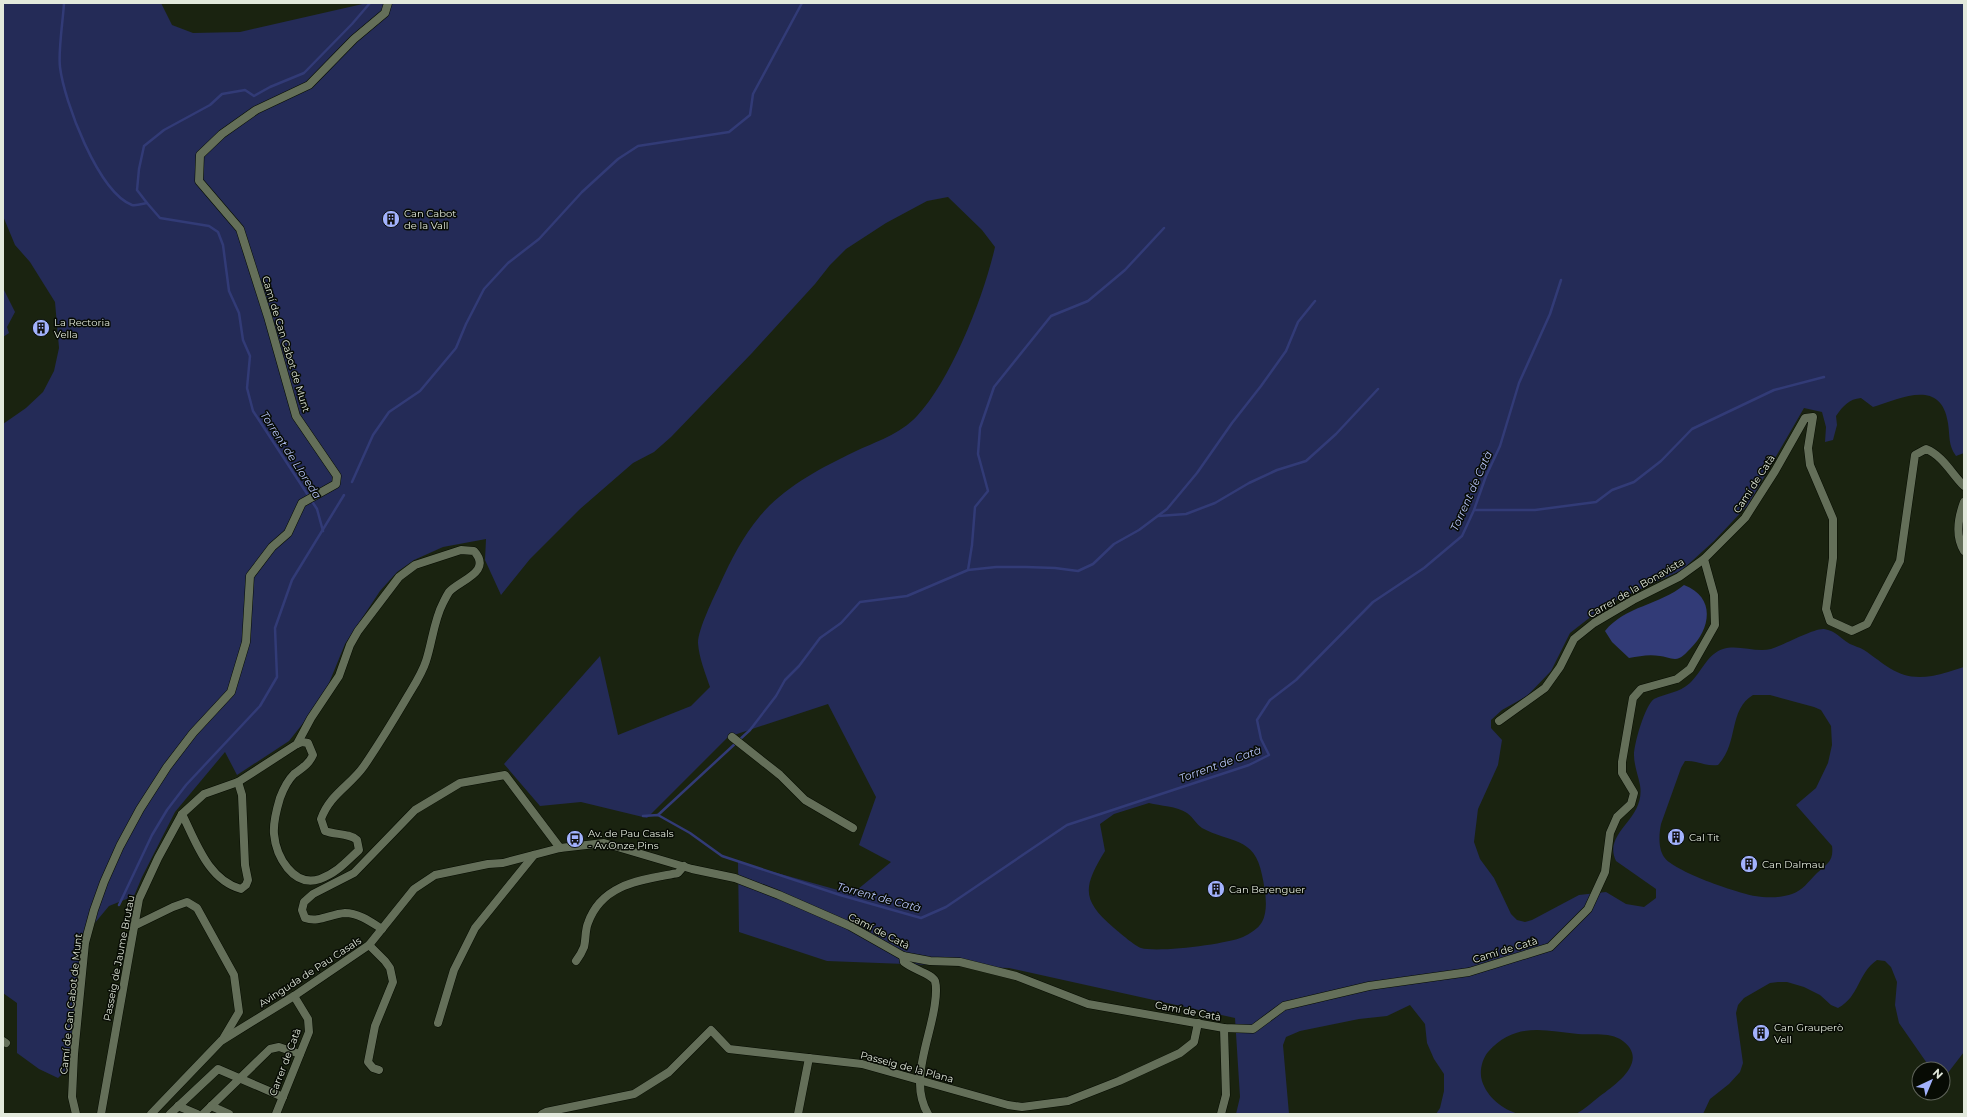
<svg xmlns="http://www.w3.org/2000/svg" width="1967" height="1117" font-family="Montserrat,sans-serif">
	<style>
		.green { fill: #242b57; fill-rule: evenodd }
		.water { fill: #323b77 }
		.lines { fill: none; stroke-linecap: round; stroke-linejoin: round }
		.stream { stroke: #323b77; stroke-width: 2.5 }
		.minor-casing { stroke: #060c00; stroke-width: 9 }
		.minor { stroke: #646f59; stroke-width: 8 }
		.labels { text-anchor: middle; dominant-baseline: central; stroke-width: 3; stroke-linejoin: round; paint-order: stroke }
		.poi-label { font-size: 10px; fill: #e2e9dc; stroke: #070b04; text-anchor: start }
		.street-label { font-size: 10px; fill: #e2e9dc; stroke: #070b04 }
		.water-label { font-size: 11px; font-style: italic; fill: #b9c6fd; stroke: #070b04 }
	</style>
	<rect width="100%" height="100%" fill="#1a2310"/>
	<g class="green">
		<path d="M 3,3 L 161,3 L 172,25 L 193,33 L 240,32 L 367,3 L 1964,3 L 1964,453 L 1956,456 C 1948,445 1950,436 1948,423 C 1941,377 1900,399 1873,407 L 1861,398 C 1849,399 1843,406 1836,416 L 1837,425 L 1833,440 L 1825,442 L 1826,427 L 1822,412 L 1804,408 L 1748,505 L 1714,541 L 1682,570 L 1606,605 L 1570,633 L 1551,671 L 1527,696 L 1502,710 L 1491,720 L 1491,728 L 1502,740 L 1498,765 L 1478,809 L 1474,842 L 1480,859 L 1494,878 L 1511,914 L 1517,920 L 1525,922 L 1532,920 L 1579,895 L 1606,892 L 1626,904 L 1644,907 L 1656,898 L 1656,889 L 1616,861 C 1602,832 1646,820 1640,785 C 1638,775 1634,765 1634,755 C 1634,744 1645,705 1654,699 C 1666,693 1679,693 1690,683 C 1701,673 1707,654 1723,649 C 1738,644 1756,653 1771,649 C 1784,645 1814,628 1824,629 C 1836,631 1840,638 1850,644 C 1854,646 1859,647 1864,650 C 1888,666 1899,681 1932,676 C 1943,674 1953,670 1964,667 L 1964,1052 L 1947,1074 L 1943,1074 L 1943,1069 L 1931,1069 L 1899,1023 L 1895,1005 L 1897,982 L 1891,967 L 1885,961 L 1877,960 C 1857,974 1860,996 1838,1008 L 1831,1005 L 1820,995 L 1804,987 L 1787,982 L 1778,982 L 1770,983 L 1744,998 L 1738,1005 L 1736,1013 L 1743,1063 L 1740,1072 L 1729,1084 L 1710,1099 L 1703,1114 L 1576,1114 C 1585,1109 1592,1102 1600,1096 C 1618,1083 1651,1059 1620,1039 C 1608,1032 1591,1035 1578,1034 C 1543,1030 1514,1022 1488,1052 C 1482,1059 1479,1072 1482,1081 C 1487,1097 1503,1110 1519,1114 L 1436,1114 L 1440,1108 L 1444,1091 L 1444,1074 L 1434,1059 L 1427,1043 L 1425,1024 L 1410,1005 L 1387,1016 L 1359,1019 L 1300,1031 L 1286,1037 L 1283,1045 L 1289,1114 L 1236,1114 L 1240,1097 L 1235,1018 L 1009,968 L 827,961 L 739,932 L 738,862 L 852,894 L 891,862 L 859,845 L 876,797 L 828,704 L 728,737 L 647,818 L 581,802 L 540,806 L 504,764 L 600,656 L 618,735 L 691,706 L 710,687 C 705,672 699,658 698,643 C 698,629 714,597 720,584 C 731,560 743,536 760,516 C 784,487 821,468 854,452 C 877,441 899,435 917,416 C 951,380 984,296 995,247 L 982,230 L 948,197 L 927,201 L 886,223 L 846,249 L 830,265 L 815,284 L 752,353 L 671,437 L 654,452 L 633,463 L 580,509 L 530,559 L 501,595 L 485,560 L 486,539 L 443,547 L 414,560 L 397,572 L 380,591 L 345,644 L 327,688 L 308,717 L 289,741 L 237,775 L 225,752 L 175,812 L 142,877 L 134,896 L 109,906 L 94,924 L 84,946 L 70,1066 L 58,1078 L 39,1069 L 17,1053 L 17,1003 L 3,993 L 3,424 L 26,408 L 43,392 L 54,371 L 59,348 L 55,302 L 30,262 L 15,245 L 3,216 ZM 1753,695 L 1770,695 L 1814,707 L 1821,710 L 1831,726 L 1832,745 L 1828,763 L 1816,788 L 1796,805 L 1832,846 C 1834,861 1827,864 1817,873 C 1809,881 1802,891 1792,894 C 1781,898 1766,898 1755,896 C 1737,893 1673,871 1664,857 C 1658,848 1659,834 1661,824 L 1681,768 L 1685,761 C 1697,760 1706,767 1718,765 C 1739,743 1728,710 1753,695 ZM 1149,803 C 1160,806 1177,806 1187,813 C 1193,817 1196,824 1202,828 C 1229,843 1255,836 1262,875 C 1265,889 1269,909 1262,922 C 1258,929 1249,934 1243,937 C 1227,944 1158,953 1141,948 C 1135,946 1120,933 1114,928 C 1081,900 1083,887 1105,851 L 1100,824 L 1114,814 Z"/>
		<path d="M 3,288 L 15,312 L 7,327 L 9,333 L 3,337 Z"/>
	</g>
	<path class="water" d="M 1684,585 C 1716,597 1711,629 1690,649 C 1686,653 1681,659 1675,659 C 1670,659 1664,656 1660,656 C 1649,654 1640,656 1629,658 L 1612,642 L 1605,631 C 1625,606 1660,605 1684,585 Z"/>
	<g class="lines">
		<g class="stream">
			<path d="M 64,3 C 63,21 58,51 60,67 C 64,101 98,192 132,205 C 136,206 142,204 147,203 L 160,218 L 209,226 L 218,232 L 223,245 L 229,291 L 239,313 L 243,340 L 250,356 L 247,388 L 253,411 L 317,509 L 323,531"/>
			<path d="M 147,203 L 137,190 L 139,169 L 144,146 L 164,130 L 210,105 L 222,94 L 245,90 L 254,96 L 270,87 L 304,73 L 352,24 L 370,3"/>
			<path d="M 352,482 L 373,435 L 389,412 L 420,391 L 456,348 L 466,324 L 484,289 L 508,263 L 539,239 L 582,192 L 618,159 L 638,146 L 729,132 L 750,115 L 753,94 L 802,3"/>
			<path d="M 1474,510 L 1535,510 L 1596,502 L 1612,490 L 1634,482 L 1661,461 L 1692,429 L 1774,390 L 1824,377"/>
			<path d="M 1158,516 L 1186,514 L 1215,503 L 1249,483 L 1277,470 L 1306,461 L 1336,434 L 1378,389"/>
			<path d="M 968,570 L 972,545 L 975,507 L 988,491 L 978,454 L 980,428 L 994,387 L 1051,316 L 1088,301 L 1125,270 L 1164,228"/>
			<path d="M 658,815 L 750,730 L 776,696 L 785,680 L 799,666 L 820,638 L 841,623 L 860,602 L 907,596 L 968,570 L 996,567 L 1026,567 L 1055,568 L 1078,571 L 1093,564 L 1114,544 L 1139,530 L 1167,509 L 1197,473 L 1232,423 L 1261,386 L 1286,351 L 1298,322 L 1315,301"/>
			<path d="M 643,816 L 658,815 L 690,833 L 722,856 L 840,895 L 921,918 L 946,907 L 1067,825 L 1249,765 L 1269,755 L 1261,739 L 1257,720 L 1270,700 L 1296,680 L 1373,602 L 1424,568 L 1462,536 L 1474,510 L 1486,476 L 1500,446 L 1519,383 L 1550,314 L 1561,280"/>
			<path d="M 119,905 L 152,835 L 167,810 L 186,785 L 260,706 L 277,677 L 275,628 L 292,580 L 344,495"/>
		</g>
		<defs>
			<g id="minor">
				<path d="M 1964,502 C 1958,518 1955,536 1964,551"/>
				<path d="M 1499,721 L 1545,688 L 1560,667 L 1574,639 L 1594,623 L 1633,600 L 1679,577 L 1704,559"/>
				<path d="M 732,737 L 780,775 L 805,800 L 853,828"/>
				<path d="M 182,814 C 196,842 208,880 241,889 L 246,885 L 248,880 L 245,865 L 242,795 L 238,782"/>
				<path d="M 134,926 L 173,907 L 187,902 L 197,908 L 234,975 L 239,1012 L 223,1039"/>
				<path d="M 382,929 C 371,922 359,913 345,913 C 330,914 319,923 305,918 L 302,910 L 304,902 L 313,894 L 354,873 L 415,810 L 460,783 L 505,775 L 560,848"/>
				<path d="M 369,945 L 385,961 L 390,968 L 393,982 L 375,1026 L 368,1062 L 373,1068 L 379,1070"/>
				<path d="M 903,956 L 904,962 C 912,969 932,974 935,981 C 937,988 936,996 935,1003 C 931,1038 908,1081 928,1114"/>
				<path d="M 576,961 C 579,957 582,952 584,947 C 586,939 585,930 588,923 C 602,883 642,880 678,873 L 684,866"/>
				<path d="M 438,1023 L 454,970 L 475,928 L 534,855"/>
				<path d="M 3,1041 L 6,1043"/>
				<path d="M 178,1106 L 197,1114"/>
				<path d="M 211,1106 L 229,1114"/>
				<path d="M 76,1114 L 72,1097 L 74,1054 L 85,943 L 94,910 L 104,882 L 120,846 L 140,809 L 167,767 L 193,733 L 231,692 L 246,642 L 250,576 L 272,547 L 288,533 L 302,503 L 336,484 L 337,476 L 296,416 L 268,317 L 240,229 L 199,181 L 200,155 L 222,134 L 256,110 L 309,85 L 354,39 L 385,13 L 388,3"/>
				<path d="M 101,1114 L 139,899 L 158,858 L 182,814 L 204,794 L 238,782 L 297,744 L 302,742 L 308,743 L 313,755 C 309,764 302,768 294,774 C 288,780 283,790 280,798 C 277,808 273,823 274,834 C 276,856 293,888 320,879 C 337,873 347,861 359,850 L 357,840 C 349,833 335,835 325,831 L 321,819 C 330,794 350,786 364,766 C 379,744 393,721 406,699 C 413,687 422,674 426,661 C 432,643 434,620 443,603 C 445,599 447,595 449,592 C 460,580 493,572 474,551 L 461,550 L 415,565 L 399,577 L 358,631 L 350,645 L 339,676 L 311,718 L 297,744"/>
				<path d="M 151,1114 L 221,1041 L 294,996 L 369,945 L 414,889 L 435,875 L 488,864 L 503,863 L 560,848 L 604,843 L 692,869 L 735,878 L 779,895 L 850,926 L 903,956 L 930,961 L 960,962 L 1016,976 L 1088,1004 L 1224,1028 L 1253,1029 L 1284,1006 L 1369,986 L 1469,972 L 1550,947 L 1588,909 L 1605,872 L 1610,833 L 1617,817 L 1631,804 L 1634,793 L 1622,773 L 1622,762 L 1633,698 L 1641,689 L 1677,679 L 1690,669 L 1715,625 L 1714,595 L 1704,559 L 1745,518 L 1775,471 L 1805,418 L 1813,417 L 1808,448 L 1810,465 L 1833,519 L 1833,558 L 1826,609 L 1830,621 L 1852,631 L 1867,624 L 1900,561 L 1915,455 L 1926,449 C 1942,455 1952,474 1964,486"/>
				<path d="M 170,1114 L 218,1069 L 283,1097"/>
				<path d="M 203,1114 L 270,1049 L 279,1047 L 300,1054"/>
				<path d="M 276,1114 L 309,1032 L 308,1019 L 294,996"/>
				<path d="M 542,1114 L 546,1112 L 634,1094 L 669,1072 L 711,1030 L 729,1049 L 862,1064 L 1008,1105 L 1022,1107 L 1068,1101 L 1119,1081 L 1180,1053 L 1194,1042 L 1198,1023"/>
				<path d="M 798,1114 L 809,1058"/>
				<path d="M 1221,1114 L 1226,1095 L 1224,1028"/>
			</g>
		</defs>
		<use href="#minor" class="minor-casing"/>
		<use href="#minor" class="minor"/>
	</g>
	<defs>
		<symbol id="building-disc" viewBox="-11 -11 22 22"><circle r="9.5" fill="#a2b2fd" stroke="#070b04"/><path d="M-4-6H4V6H1V3H-1V6H-4ZM-2.5-4.3h1.7v1.8h-1.7ZM.8-4.3h1.7v1.8H.8ZM-2.5-1h1.7V.8h-1.7ZM.8-1h1.7V.8H.8Z" fill="#111"/></symbol>
		<symbol id="bus-disc" viewBox="-11 -11 22 22"><circle r="9.5" fill="#a2b2fd" stroke="#070b04"/><path d="M-5-6H5V4H4V6H2V4H-2V6H-4V4H-5ZM-3.5-4V0h7V-4ZM-3.5 1.2v1.5H-2V1.2ZM2 1.2v1.5H3.5V1.2Z" fill="#111"/></symbol>
	</defs>
	<g fill-rule="evenodd">
		<use href="#building-disc" x="381" y="209" width="20" height="20"/>
		<use href="#building-disc" x="31" y="318" width="20" height="20"/>
		<use href="#building-disc" x="1666" y="827" width="20" height="20"/>
		<use href="#bus-disc" x="565" y="829" width="20" height="20"/>
		<use href="#building-disc" x="1739" y="854" width="20" height="20"/>
		<use href="#building-disc" x="1206" y="879" width="20" height="20"/>
		<use href="#building-disc" x="1751" y="1023" width="20" height="20"/>
	</g>
	<g class="labels">
		<g class="poi-label">
			<text x="404" y="213">Can Cabot<tspan x="404" dy="12">de la Vall</tspan></text>
			<text x="54" y="322">La Rectoria<tspan x="54" dy="12">Vella</tspan></text>
			<text x="588" y="833">Av. de Pau Casals<tspan x="588" dy="12">- Av.Onze Pins</tspan></text>
			<text x="1689" y="837">Cal Tit</text>
			<text x="1762" y="864">Can Dalmau</text>
			<text x="1229" y="889">Can Berenguer</text>
			<text x="1774" y="1027">Can Grauperò<tspan x="1774" dy="12">Vell</tspan></text>
		</g>
		<g class="street-label">
			<text transform="translate(286 344) rotate(73)">Camí de Can Cabot de Munt</text>
			<text transform="translate(1754 484) rotate(-57)">Camí de Catà</text>
			<text transform="translate(1636 588) rotate(-30)">Carrer de la Bonavista</text>
			<text transform="translate(879 931) rotate(27)">Camí de Catà</text>
			<text transform="translate(1505 950) rotate(-17)">Camí de Catà</text>
			<text transform="translate(119 958) rotate(-79)">Passeig de Jaume Brutau</text>
			<text transform="translate(310 972) rotate(-33)">Avinguda de Pau Casals</text>
			<text transform="translate(71 1004) rotate(-84)">Camí de Can Cabot de Munt</text>
			<text transform="translate(1188 1011) rotate(11)">Camí de Catà</text>
			<text transform="translate(285 1062) rotate(-69)">Carrer de Catà</text>
			<text transform="translate(907 1067) rotate(15)">Passeig de la Plana</text>
		</g>
		<g class="water-label">
			<text transform="translate(291 455) rotate(57)">Torrent de Lloreda</text>
			<text transform="translate(1471 491) rotate(-66)">Torrent de Catà</text>
			<text transform="translate(1220 764) rotate(-20)">Torrent de Catà</text>
			<text transform="translate(879 897) rotate(15)">Torrent de Catà</text>
		</g>
	</g>
	<rect width="1967" height="1117" fill="none" stroke="#e2e9dc" stroke-width="8"/>
	<g transform="translate(1931 1081) rotate(44)"><circle r="19" fill="#070b04" stroke="#5f645a"/>
	<path d="M0-3L7 15L0 10L-7 15Z" fill="#a2b2fd"/>
	<text y="-6" font-size="11" font-weight="bold" text-anchor="middle" fill="#e2e9dc">N</text>
	</g>
</svg>
